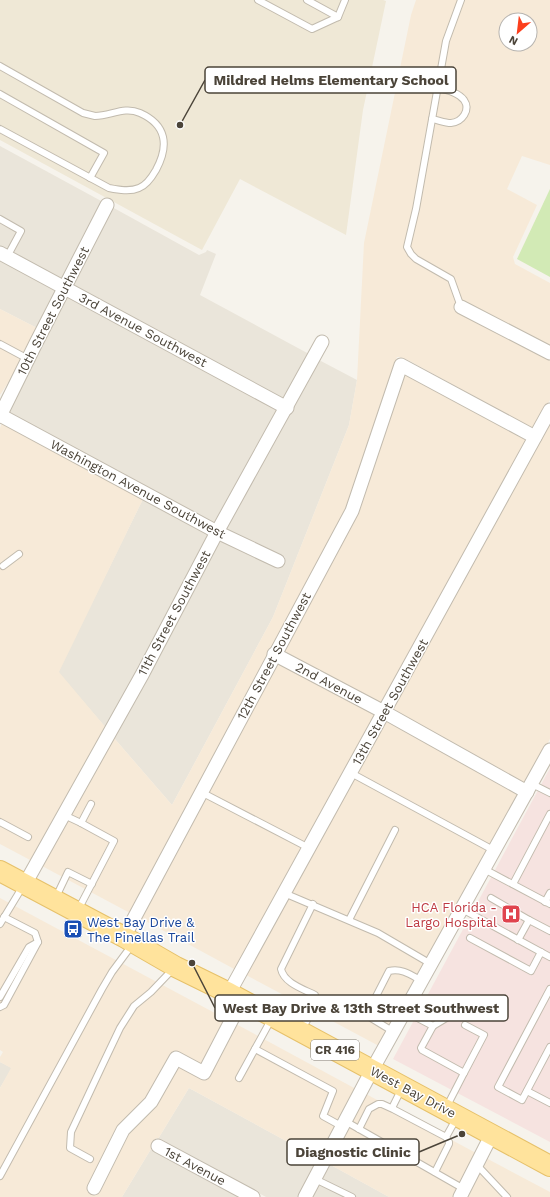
<svg xmlns="http://www.w3.org/2000/svg" width="550" height="1197" font-family="'Work Sans',sans-serif">
	<style>
		.residential { fill: #eae5da }
		.commercial { fill: #f7ead8; fill-rule: evenodd }
		.education { fill: #efe8d6 }
		.medical { fill: #f6e3e0 }
		.green { fill: #d2eab5 }
		.lines { fill: none; stroke-linecap: round; stroke-linejoin: round }
		.service-casing { stroke: #c2bbae; stroke-width: 8 }
		.minor-casing { stroke: #c2bbae; stroke-width: 15 }
		.primary-casing { stroke: #e6c16a; stroke-width: 22 }
		.service { stroke: #fff; stroke-width: 6 }
		.minor { stroke: #fff; stroke-width: 13 }
		.primary { stroke: #ffe39c; stroke-width: 20 }
		.labels { text-anchor: middle; dominant-baseline: central; stroke-width: 3; stroke-linejoin: round; paint-order: stroke }
		.shield { fill: #fff; stroke: #817c74; stroke-width: 1 }
		.shield-label { font-size: 12px; font-weight: bold; fill: #4b4439 }
		.street-label { font-size: 13px; fill: #4b4439; stroke: #fff }
		.health-label { font-size: 13px; fill: #be3a42; stroke: #fff; text-anchor: end }
		.transit-label { font-size: 13px; fill: #164399; stroke: #fff; text-anchor: start }
		.leader { fill: none; stroke: #4b4439; stroke-width: 1.5 }
		.callout-dot { fill: #4b4439; stroke: #fff; stroke-width: 1.5 }
		.callout { fill: #fff; stroke: #4b4439; stroke-width: 1.5 }
		.callout-label { font-size: 14px; text-anchor: middle; font-weight: bold; fill: #4b4439 }
	</style>
	<rect width="100%" height="100%" fill="#f6f3ec"/>
	<g class="residential">
		<path d="M 0,146 L 103,202 L 62,280 L 0,246 Z"/>
		<path d="M 112,207 L 199,255 L 206,252 L 207,250 L 216,254 L 200,295 L 309,354 L 285,400 L 72,285 Z"/>
		<path d="M 0,260 L 57,291 L 37,328 L 0,309 Z"/>
		<path d="M 67,296 L 279,411 L 216,524 L 8,412 Z"/>
		<path d="M 319,360 L 357,380 L 349,425 L 273,617 L 172,805 L 114,738 L 219,539 L 280,568 L 285,557 L 225,529 Z"/>
		<path d="M 143,499 L 210,534 L 107,729 L 58,672 Z"/>
		<path d="M 0,1062 L 12,1068 L 0,1088 Z"/>
		<path d="M 189,1088 L 319,1159 L 299,1197 L 266,1197 L 158,1139 Z"/>
		<path d="M 151,1149 L 240,1197 L 122,1197 Z"/>
		<path d="M 329,1164 L 389,1197 L 312,1197 Z"/>
	</g>
	<g class="commercial">
		<path d="M 416,0 L 550,0 L 550,165 L 522,156 L 507,189 L 537,205 L 513,257 L 515,264 L 550,283 L 550,346 L 460,299 L 454,310 L 550,360 L 550,400 L 533,429 L 408,360 L 399,357 L 397,357 L 347,509 L 130,913 L 42,866 L 88,786 L 114,738 L 172,805 L 273,617 L 349,425 L 357,380 L 364,243 L 411,15 ZM 506,20 L 530,20 L 530,44 L 506,44 Z"/>
		<path d="M 0,309 L 37,328 L 17,369 L 0,395 Z"/>
		<path d="M 403,373 L 527,440 L 382,704 L 282,651 L 357,512 Z"/>
		<path d="M 550,421 L 550,739 L 526,784 L 392,709 Z"/>
		<path d="M 2,423 L 143,499 L 59,672 L 107,729 L 32,861 L 0,844 L 0,428 Z"/>
		<path d="M 277,662 L 376,715 L 236,970 L 140,918 Z"/>
		<path d="M 386,720 L 520,794 L 379,1046 L 246,975 Z"/>
		<path d="M 0,898 L 226,1019 L 202,1064 L 179,1053 L 147,1099 L 118,1127 L 87,1191 L 96,1195 L 128,1133 L 178,1066 L 201,1078 L 236,1024 L 356,1089 L 319,1159 L 189,1088 L 158,1139 L 156,1138 L 151,1149 L 122,1197 L 0,1197 L 0,1088 L 11,1068 L 0,1062 L 0,1057 L 3,1052 L 0,1050 Z"/>
		<path d="M 366,1094 L 476,1153 L 454,1197 L 389,1197 L 329,1164 Z"/>
		<path d="M 486,1158 L 550,1192 L 550,1197 L 466,1197 Z"/>
	</g>
	<path class="education" d="M 0,0 L 383,0 L 386,1 L 363,110 L 346,235 L 240,179 L 202,250 L 0,140 Z"/>
	<path class="medical" d="M 550,768 L 550,1142 L 393,1059 Z"/>
	<path class="green" d="M 550,189 L 550,277 L 517,259 Z"/>
	<g class="lines">
		<defs>
			<g id="service">
				<path d="M 258,0 L 312,29 L 338,17 L 345,0"/>
				<path d="M 307,0 L 338,17"/>
				<path d="M 461,0 L 446,41 L 416,209 L 407,247 L 411,254 L 416,259 L 451,279 L 461,307"/>
				<path d="M 0,66 L 83,113 C 87,114 91,115 95,116 C 111,116 124,106 140,113 C 167,125 169,146 156,170 C 152,177 147,185 139,188 C 130,192 119,190 109,188 L 0,129"/>
				<path d="M 0,94 L 104,153 L 90,178"/>
				<path d="M 432,119 C 438,120 445,123 451,123 C 462,122 471,110 464,100 C 458,92 446,90 438,88"/>
				<path d="M 0,219 L 21,231 L 7,257"/>
				<path d="M 0,344 L 28,359"/>
				<path d="M 3,566 L 19,554"/>
				<path d="M 351,773 L 495,851"/>
				<path d="M 532,784 L 550,793"/>
				<path d="M 201,792 L 309,848"/>
				<path d="M 64,815 L 81,823"/>
				<path d="M 0,822 L 28,837"/>
				<path d="M 484,869 L 550,904"/>
				<path d="M 513,884 L 550,814"/>
				<path d="M 284,893 L 378,933 L 431,964"/>
				<path d="M 56,897 L 68,872 L 92,884"/>
				<path d="M 491,898 L 529,920"/>
				<path d="M 545,902 L 550,893"/>
				<path d="M 462,909 L 550,957"/>
				<path d="M 78,910 L 114,841 L 81,823 L 91,804"/>
				<path d="M 349,920 L 395,830"/>
				<path d="M 0,924 L 23,886"/>
				<path d="M 470,938 L 531,971 L 541,952"/>
				<path d="M 518,940 L 529,920 L 550,931"/>
				<path d="M 550,989 L 498,1087 L 522,1100 L 550,1047"/>
				<path d="M 0,997 L 29,947 L 38,942"/>
				<path d="M 0,1007 L 4,1005 L 38,942 L 35,933 L 4,917"/>
				<path d="M 406,1012 L 433,1026 L 421,1048 L 422,1050 L 464,1073 L 446,1108"/>
				<path d="M 433,1026 L 448,1017"/>
				<path d="M 302,1029 C 308,1018 316,1008 315,995 C 303,989 284,983 281,969 L 313,904"/>
				<path d="M 394,1032 L 371,1018 L 368,1012 L 389,971 C 402,968 411,975 422,981"/>
				<path d="M 255,1049 L 333,1091 L 323,1116 L 343,1127"/>
				<path d="M 464,1073 L 484,1035 L 465,1025"/>
				<path d="M 239,1078 L 272,1018"/>
				<path d="M 527,1091 L 550,1103"/>
				<path d="M 392,1108 L 401,1090"/>
				<path d="M 345,1121 L 464,1189"/>
				<path d="M 359,1129 L 369,1109 L 378,1104 L 382,1104 L 393,1109 L 446,1137 L 449,1142 L 449,1144 L 435,1172"/>
				<path d="M 446,1137 L 456,1119"/>
				<path d="M 90,1159 L 70,1148 L 71,1132 L 101,1068 L 120,1028 L 134,1006 L 151,992 L 173,969"/>
				<path d="M 476,1164 L 507,1197"/>
				<path d="M 0,1176 L 102,989 L 112,972 L 132,945"/>
				<path d="M 315,1179 L 352,1197"/>
			</g>
			<g id="minor">
				<path d="M 0,253 L 287,408"/>
				<path d="M 461,307 L 550,353"/>
				<path d="M 0,415 L 217,532 L 278,561"/>
				<path d="M 0,416 L 36,343 L 107,205"/>
				<path d="M 274,654 L 384,712 L 527,792"/>
				<path d="M 25,884 L 143,673 L 217,532 L 322,342"/>
				<path d="M 124,937 L 352,511 L 401,365 L 535,437"/>
				<path d="M 229,993 L 550,410"/>
				<path d="M 158,1146 L 253,1197"/>
				<path d="M 94,1188 L 123,1130 L 151,1102 L 176,1058 L 204,1073 L 242,1000"/>
				<path d="M 305,1197 L 372,1070 L 550,750"/>
				<path d="M 460,1197 L 492,1134"/>
			</g>
			<path id="primary" d="M 0,871 L 124,937 L 176,967 L 229,993 L 550,1166"/>
		</defs>
		<use href="#service" class="service-casing"/>
		<use href="#minor" class="minor-casing"/>
		<use href="#primary" class="primary-casing"/>
		<use href="#service" class="service"/>
		<use href="#minor" class="minor"/>
		<use href="#primary" class="primary"/>
	</g>
	<defs>
		<symbol id="hospital-square" viewBox="-11 -11 22 22"><rect x="-9" y="-9" width="18" height="18" rx="4" fill="#e0444e" stroke="#fff"/><path d="M-5-5h3v3.5h4V-5h3V5h-3V1.5h-4V5h-3Z" fill="#fff"/></symbol>
		<symbol id="bus-square" viewBox="-11 -11 22 22"><rect x="-9" y="-9" width="18" height="18" rx="4" fill="#1a4fb4" stroke="#fff"/><path d="M-5-6H5V4H4V6H2V4H-2V6H-4V4H-5ZM-3.5-4V0h7V-4ZM-3.5 1.2v1.5H-2V1.2ZM2 1.2v1.5H3.5V1.2Z" fill="#fff"/></symbol>
	</defs>
	<g fill-rule="evenodd">
		<use href="#hospital-square" x="500" y="903" width="22" height="22"/>
		<use href="#bus-square" x="62" y="918" width="22" height="22"/>
	</g>
	<g class="labels">
		<rect class="shield" x="311" y="1040" width="48" height="20" rx="3"/>
		<g class="shield-label">
			<text x="335" y="1050">CR 416</text>
		</g>
		<g class="street-label">
			<text transform="translate(53 311) rotate(-63)">10th Street Southwest</text>
			<text transform="translate(143 330) rotate(28)">3rd Avenue Southwest</text>
			<text transform="translate(138 489) rotate(28)">Washington Avenue Southwest</text>
			<text transform="translate(174 613) rotate(-62)">11th Street Southwest</text>
			<text transform="translate(274 656) rotate(-62)">12th Street Southwest</text>
			<text transform="translate(329 683) rotate(28)">2nd Avenue</text>
			<text transform="translate(390 702) rotate(-61)">13th Street Southwest</text>
			<text transform="translate(413 1092) rotate(28)">West Bay Drive</text>
			<text transform="translate(195 1166) rotate(28)">1st Avenue</text>
		</g>
		<g class="health-label">
			<text x="497" y="907">HCA Florida -<tspan x="497" dy="15">Largo Hospital</tspan></text>
		</g>
		<g class="transit-label">
			<text x="87" y="922">West Bay Drive &amp;<tspan x="87" dy="15">The Pinellas Trail</tspan></text>
		</g>
	</g>
	<path class="leader" d="M180 125L205 80M192 963L215 1008M462 1134L419 1152"/>
	<g class="callout-dot">
		<circle cx="180" cy="125" r="4"/>
		<circle cx="192" cy="963" r="4"/>
		<circle cx="462" cy="1134" r="4"/>
	</g>
	<g class="callout">
		<rect x="205" y="67" width="251" height="26" rx="4"/>
		<rect x="215" y="995" width="293" height="26" rx="4"/>
		<rect x="287" y="1139" width="132" height="26" rx="4"/>
	</g>
	<g class="callout-label">
		<text x="331" y="85">Mildred Helms Elementary School</text>
		<text x="361" y="1013">West Bay Drive &amp; 13th Street Southwest</text>
		<text x="353" y="1157">Diagnostic Clinic</text>
	</g>
	<g transform="translate(518 32) rotate(208)"><circle r="19" fill="#ffffff" stroke="#b7b4b0"/>
	<path d="M0-3L7 15L0 10L-7 15Z" fill="#fc3f1d"/>
	<text y="-6" font-size="11" font-weight="bold" text-anchor="middle" fill="#4b4439">N</text>
	</g>
</svg>
